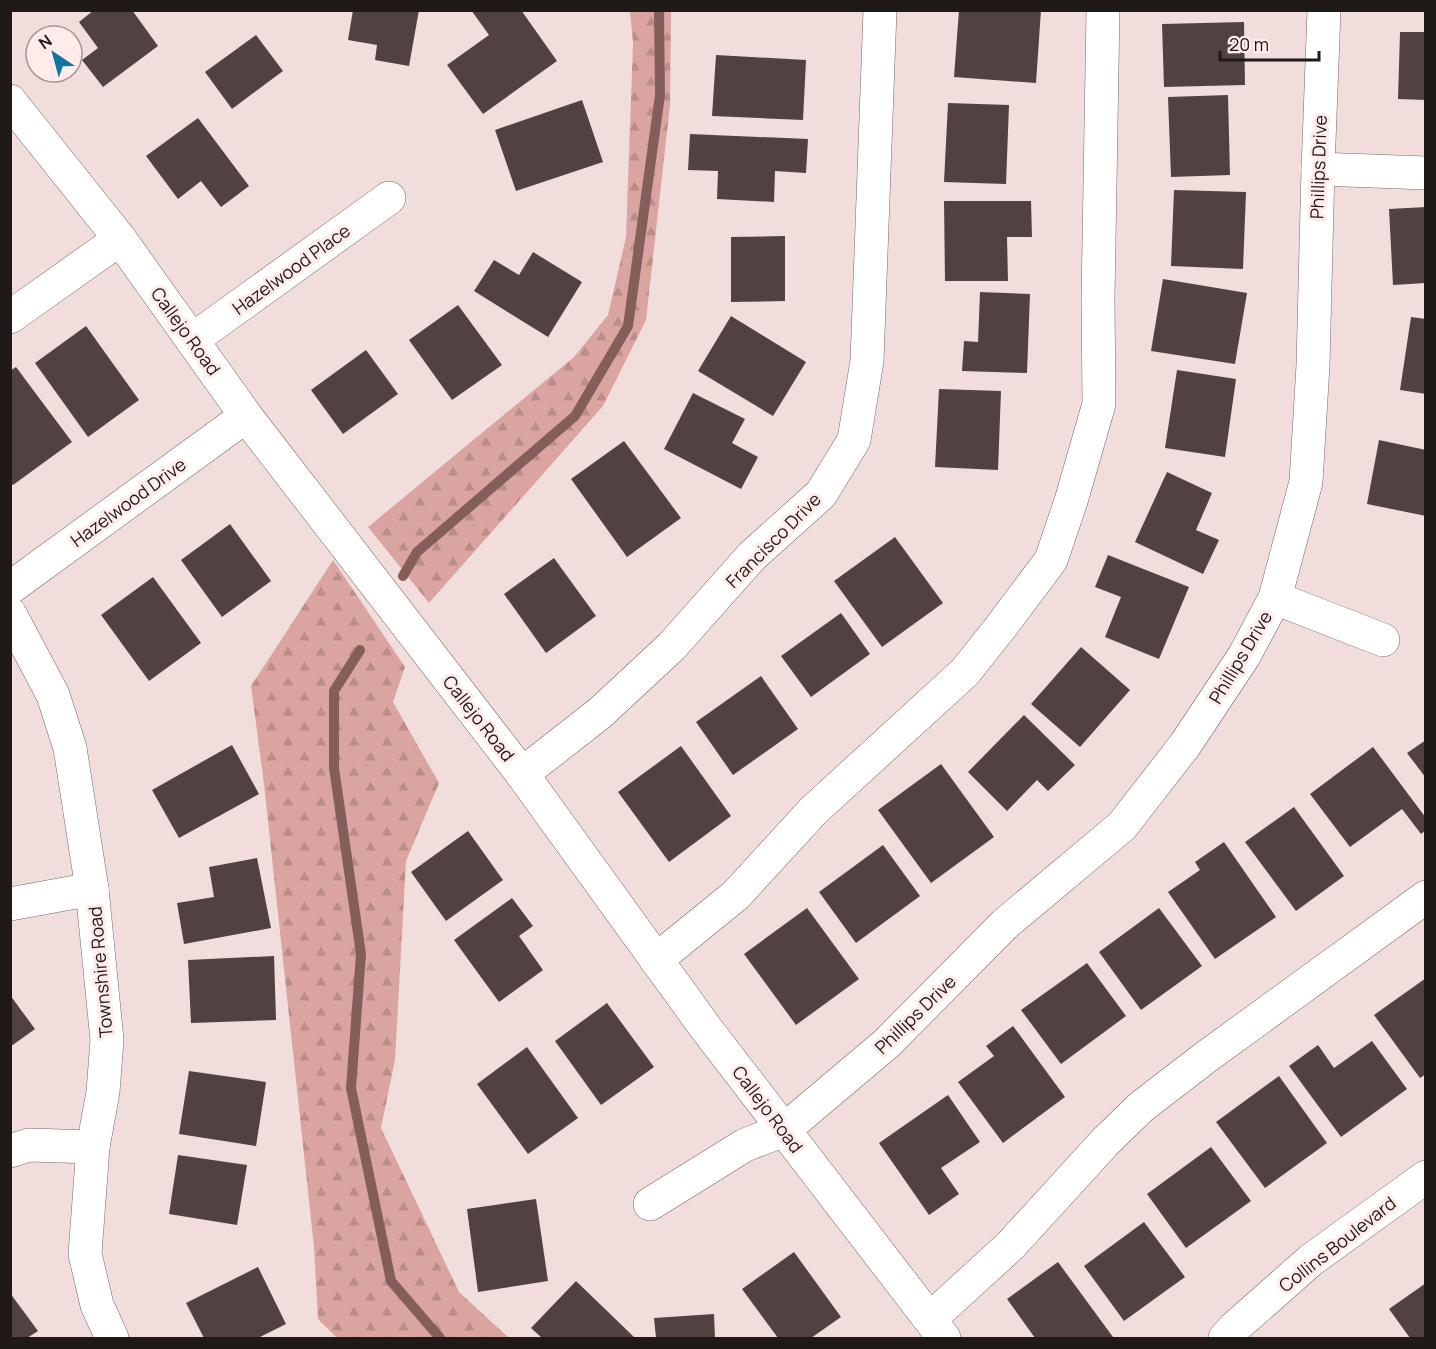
<svg xmlns="http://www.w3.org/2000/svg" width="1436" height="1349" font-family="Manrope,sans-serif">
	<style>
		.forest { fill: url(#forest-firs) }
		.lines { fill: none; stroke-linecap: round; stroke-linejoin: round }
		.stream { stroke: #835e5b; stroke-width: 10 }
		.building { fill: #514241 }
		.minor-casing { stroke: #786766; stroke-width: 34 }
		.minor { stroke: #fff; stroke-width: 33 }
		.labels { text-anchor: middle; dominant-baseline: central; stroke-width: 6; stroke-linejoin: round; paint-order: stroke }
		.street-label { font-size: 18px; fill: #1f1918; stroke: #ffebe9 }
	</style>
	<defs>
		<pattern id="forest-firs" width="22" height="20" patternUnits="userSpaceOnUse" patternTransform="scale(1.5)"><rect width="22" height="20" fill="#daa5a1"/><path d="M5 1l3.5 6h-7zM16 11l3.5 6h-7z" fill="#bb8d8a"/></pattern>
	</defs>
	<rect width="100%" height="100%" fill="#f1dedc"/>
	<g class="forest">
		<path d="M 630,11 L 671,11 L 670,105 L 646,320 L 603,406 L 429,603 L 368,527 L 574,357 L 608,315 L 626,237 L 633,43 Z"/>
		<path d="M 333,560 L 405,667 L 393,702 L 439,783 L 406,861 L 395,1060 L 381,1128 L 459,1292 L 509,1338 L 337,1338 L 318,1319 L 314,1247 L 264,784 L 251,686 Z"/>
	</g>
	<g class="lines">
		<g class="stream">
			<path d="M 403,576 L 417,552 L 575,416 L 628,326 L 660,95 L 659,10"/>
			<path d="M 360,650 L 334,691 L 334,768 L 361,954 L 351,1088 L 391,1281 L 440,1338"/>
		</g>
	</g>
	<g class="building">
		<path d="M 94,10 L 132,10 L 158,46 L 103,87 L 82,60 L 98,48 L 79,22 Z"/>
		<path d="M 353,10 L 419,10 L 409,66 L 375,60 L 377,45 L 348,40 Z"/>
		<path d="M 471,10 L 521,10 L 557,61 L 483,114 L 447,65 L 489,35 Z"/>
		<path d="M 959,10 L 1041,10 L 1036,83 L 954,77 Z"/>
		<path d="M 1244,22 L 1245,85 L 1164,87 L 1162,24 Z"/>
		<path d="M 1400,32 L 1426,32 L 1426,100 L 1398,99 Z"/>
		<path d="M 256,35 L 283,71 L 232,109 L 205,72 Z"/>
		<path d="M 716,55 L 806,60 L 803,120 L 712,116 Z"/>
		<path d="M 1228,95 L 1230,175 L 1171,177 L 1168,97 Z"/>
		<path d="M 582,100 L 603,162 L 516,191 L 495,130 Z"/>
		<path d="M 948,103 L 1009,105 L 1006,184 L 944,182 Z"/>
		<path d="M 198,118 L 249,186 L 221,207 L 201,181 L 178,199 L 146,156 Z"/>
		<path d="M 690,134 L 808,139 L 806,173 L 775,171 L 774,202 L 717,199 L 718,171 L 688,170 Z"/>
		<path d="M 1174,190 L 1246,192 L 1243,269 L 1171,266 Z"/>
		<path d="M 944,201 L 1031,201 L 1032,237 L 1007,237 L 1008,281 L 945,281 Z"/>
		<path d="M 1426,207 L 1426,283 L 1393,285 L 1389,209 Z"/>
		<path d="M 785,236 L 785,301 L 731,302 L 731,237 Z"/>
		<path d="M 533,252 L 582,282 L 548,337 L 474,291 L 494,260 L 519,275 Z"/>
		<path d="M 1163,279 L 1247,293 L 1235,364 L 1151,351 Z"/>
		<path d="M 980,292 L 1030,294 L 1027,373 L 962,371 L 964,341 L 978,342 Z"/>
		<path d="M 458,305 L 502,365 L 452,400 L 409,340 Z"/>
		<path d="M 731,316 L 806,362 L 773,416 L 698,371 Z"/>
		<path d="M 1411,317 L 1426,319 L 1426,394 L 1400,390 Z"/>
		<path d="M 86,326 L 139,400 L 88,437 L 35,363 Z"/>
		<path d="M 366,350 L 398,394 L 343,434 L 311,390 Z"/>
		<path d="M 16,367 L 72,442 L 13,485 L 10,482 L 10,371 Z"/>
		<path d="M 1177,370 L 1236,379 L 1225,457 L 1165,448 Z"/>
		<path d="M 939,389 L 1001,391 L 998,470 L 935,467 Z"/>
		<path d="M 693,393 L 745,419 L 732,443 L 758,457 L 741,489 L 664,449 Z"/>
		<path d="M 1379,440 L 1426,450 L 1426,516 L 1367,504 Z"/>
		<path d="M 624,441 L 681,518 L 627,557 L 571,479 Z"/>
		<path d="M 1167,472 L 1212,493 L 1196,530 L 1219,540 L 1203,574 L 1135,542 Z"/>
		<path d="M 230,524 L 271,581 L 222,617 L 181,560 Z"/>
		<path d="M 895,537 L 943,603 L 882,647 L 834,581 Z"/>
		<path d="M 1108,555 L 1189,587 L 1159,659 L 1105,637 L 1121,597 L 1095,587 Z"/>
		<path d="M 554,558 L 596,616 L 546,653 L 504,594 Z"/>
		<path d="M 153,577 L 201,643 L 149,681 L 101,615 Z"/>
		<path d="M 841,613 L 870,654 L 811,697 L 781,656 Z"/>
		<path d="M 1081,647 L 1130,690 L 1080,747 L 1031,704 Z"/>
		<path d="M 761,676 L 798,729 L 733,775 L 696,722 Z"/>
		<path d="M 1024,715 L 1075,765 L 1048,791 L 1037,780 L 1007,811 L 968,772 Z"/>
		<path d="M 1426,740 L 1426,778 L 1407,753 Z"/>
		<path d="M 232,745 L 259,794 L 179,838 L 152,790 Z"/>
		<path d="M 681,746 L 731,816 L 669,862 L 618,792 Z"/>
		<path d="M 1373,747 L 1426,818 L 1426,830 L 1421,834 L 1402,809 L 1350,847 L 1310,794 Z"/>
		<path d="M 941,764 L 994,837 L 931,883 L 878,810 Z"/>
		<path d="M 1294,807 L 1344,876 L 1296,911 L 1245,842 Z"/>
		<path d="M 468,831 L 503,880 L 446,921 L 411,872 Z"/>
		<path d="M 1224,842 L 1276,917 L 1215,959 L 1168,892 L 1200,870 L 1195,862 Z"/>
		<path d="M 883,845 L 920,896 L 856,943 L 819,892 Z"/>
		<path d="M 257,858 L 271,928 L 184,944 L 177,903 L 214,897 L 209,867 Z"/>
		<path d="M 512,898 L 533,926 L 519,936 L 543,970 L 499,1002 L 454,940 Z"/>
		<path d="M 807,908 L 859,979 L 796,1025 L 744,954 Z"/>
		<path d="M 1159,908 L 1202,966 L 1141,1010 L 1099,952 Z"/>
		<path d="M 274,956 L 276,1020 L 191,1023 L 188,960 Z"/>
		<path d="M 1087,963 L 1126,1016 L 1061,1064 L 1021,1010 Z"/>
		<path d="M 1426,978 L 1426,1074 L 1420,1078 L 1374,1015 Z"/>
		<path d="M 10,995 L 35,1029 L 10,1047 Z"/>
		<path d="M 607,1003 L 654,1067 L 601,1105 L 555,1041 Z"/>
		<path d="M 1013,1026 L 1065,1097 L 1003,1143 L 958,1082 L 994,1056 L 986,1046 Z"/>
		<path d="M 1372,1041 L 1407,1089 L 1341,1137 L 1289,1066 L 1318,1045 L 1334,1068 Z"/>
		<path d="M 527,1047 L 578,1118 L 528,1154 L 477,1084 Z"/>
		<path d="M 189,1071 L 266,1082 L 256,1146 L 179,1134 Z"/>
		<path d="M 1279,1076 L 1327,1143 L 1265,1188 L 1216,1122 Z"/>
		<path d="M 948,1095 L 980,1142 L 941,1168 L 959,1194 L 929,1215 L 879,1143 Z"/>
		<path d="M 1211,1147 L 1251,1201 L 1186,1248 L 1147,1194 Z"/>
		<path d="M 178,1155 L 247,1165 L 237,1225 L 169,1214 Z"/>
		<path d="M 536,1199 L 548,1281 L 478,1292 L 467,1209 Z"/>
		<path d="M 1144,1222 L 1185,1277 L 1124,1321 L 1084,1266 Z"/>
		<path d="M 794,1252 L 841,1317 L 811,1338 L 778,1338 L 742,1289 Z"/>
		<path d="M 1058,1262 L 1113,1337 L 1111,1338 L 1035,1338 L 1007,1299 Z"/>
		<path d="M 258,1267 L 286,1324 L 258,1338 L 204,1338 L 186,1303 Z"/>
		<path d="M 576,1281 L 634,1337 L 633,1338 L 542,1338 L 531,1328 Z"/>
		<path d="M 1426,1283 L 1426,1338 L 1410,1338 L 1389,1309 Z"/>
		<path d="M 10,1293 L 38,1331 L 27,1338 L 10,1338 Z"/>
		<path d="M 714,1314 L 715,1338 L 656,1338 L 654,1318 Z"/>
	</g>
	<g class="lines">
		<defs>
			<g id="minor">
				<path d="M 10,101 L 120,239 L 246,416 L 522,774 L 705,1027 L 944,1338"/>
				<path d="M 1318,169 L 1426,173"/>
				<path d="M 10,317 L 120,239"/>
				<path d="M 192,340 L 389,198"/>
				<path d="M 10,588 L 246,416"/>
				<path d="M 1275,598 L 1383,640"/>
				<path d="M 10,614 L 53,695 L 70,748 L 92,889 L 107,1040 L 103,1092 L 93,1147 L 85,1254 L 97,1305 L 112,1338"/>
				<path d="M 522,774 L 600,713 L 672,646 L 752,556 L 821,494 L 854,440 L 867,361 L 880,10"/>
				<path d="M 10,904 L 92,889"/>
				<path d="M 656,960 L 736,895 L 813,811 L 965,672 L 1000,628 L 1051,560 L 1071,501 L 1099,404 L 1098,299 L 1103,10"/>
				<path d="M 10,1151 L 29,1145 L 93,1147"/>
				<path d="M 650,1204 L 745,1145 L 784,1130 L 886,1044 L 1005,924 L 1122,826 L 1185,745 L 1244,656 L 1275,598 L 1306,482 L 1313,365 L 1318,169 L 1324,10"/>
				<path d="M 930,1319 L 1010,1246 L 1105,1142 L 1141,1107 L 1206,1057 L 1426,897"/>
				<path d="M 1225,1338 L 1234,1328 L 1311,1260 L 1426,1177"/>
			</g>
		</defs>
		<use href="#minor" class="minor-casing"/>
		<use href="#minor" class="minor"/>
	</g>
	<g class="labels">
		<g class="street-label">
			<text transform="translate(1318 167) rotate(-88)">Phillips Drive</text>
			<text transform="translate(291 269) rotate(-36)">Hazelwood Place</text>
			<text transform="translate(186 331) rotate(54)">Callejo Road</text>
			<text transform="translate(128 502) rotate(-36)">Hazelwood Drive</text>
			<text transform="translate(773 540) rotate(-45)">Francisco Drive</text>
			<text transform="translate(1240 657) rotate(-59)">Phillips Drive</text>
			<text transform="translate(479 718) rotate(52)">Callejo Road</text>
			<text transform="translate(100 972) rotate(-95)">Townshire Road</text>
			<text transform="translate(915 1014) rotate(-44)">Phillips Drive</text>
			<text transform="translate(768 1109) rotate(53)">Callejo Road</text>
			<text transform="translate(1337 1244) rotate(-38)">Collins Boulevard</text>
		</g>
	</g>
	<rect width="1436" height="1349" fill="none" stroke="#1f1918" stroke-width="24"/>
	<g transform="translate(54 54) rotate(324)"><circle r="28" fill="#ffebe9" stroke="#a59795" stroke-width="1.5"/>
	<path d="M0-4.5L10 22L0 15L-10 22Z" fill="#0e76a1"/>
	<text y="-9" font-size="16" font-weight="bold" text-anchor="middle" fill="#1f1918">N</text>
	</g>
	<path d="M1220 51v9h99v-9" fill="none" stroke="#1f1918" stroke-width="3"/>
	<text x="1229" y="51" font-size="18" fill="#1f1918" stroke="#ffebe9" stroke-width="4.5" paint-order="stroke">20 m</text>
</svg>
